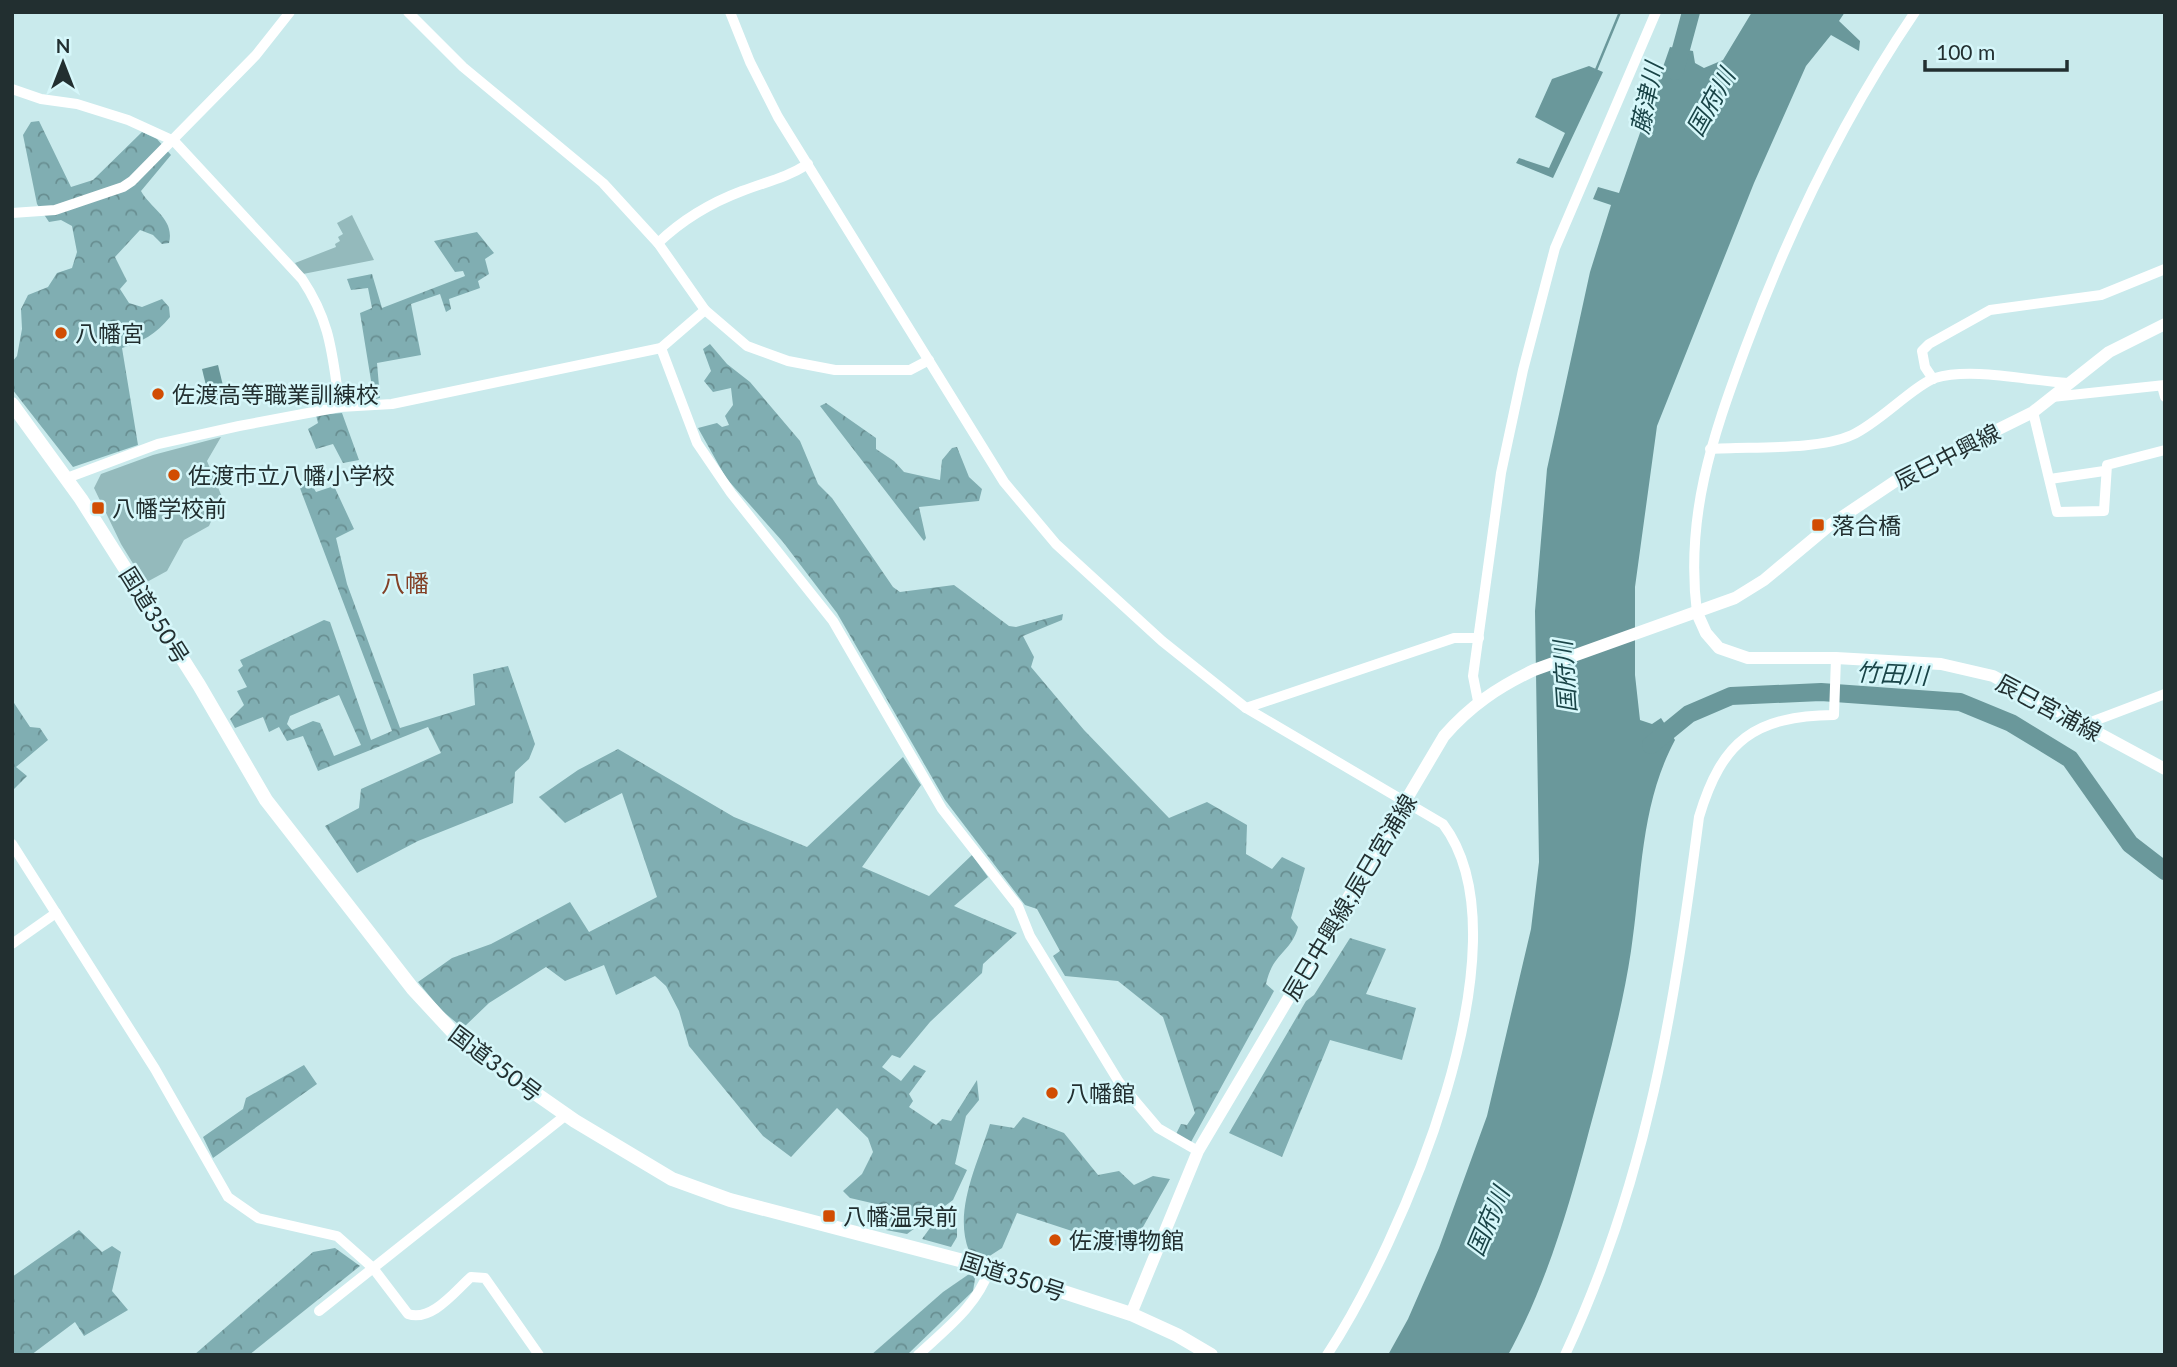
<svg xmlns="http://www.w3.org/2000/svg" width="2177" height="1367" font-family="Lato,'Noto Sans JP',sans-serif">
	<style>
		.forest { fill: url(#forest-crowns); fill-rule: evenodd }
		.green { fill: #94babc }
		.water { fill: #6a989b }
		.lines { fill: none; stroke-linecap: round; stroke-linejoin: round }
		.stream { stroke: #6a989b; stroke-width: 2.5 }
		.river { stroke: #6a989b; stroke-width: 18 }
		.minor { stroke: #fff; stroke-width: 10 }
		.major { stroke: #fff; stroke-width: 12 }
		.highway { stroke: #fff; stroke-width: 14 }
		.poi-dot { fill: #d14d03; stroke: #d6f7fa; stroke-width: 2.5 }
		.labels { text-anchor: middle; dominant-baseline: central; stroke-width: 5; stroke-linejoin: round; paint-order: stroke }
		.poi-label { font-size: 23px; fill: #222f30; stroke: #d6f7fa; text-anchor: start }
		.street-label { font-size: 23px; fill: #222f30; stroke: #d6f7fa }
		.water-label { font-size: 24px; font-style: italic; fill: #194447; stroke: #d6f7fa }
		.neighbourhood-label { font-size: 24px; fill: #834026; stroke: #d6f7fa }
	</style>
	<defs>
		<pattern id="forest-crowns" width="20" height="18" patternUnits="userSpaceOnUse" patternTransform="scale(1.75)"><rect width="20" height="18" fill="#80aeb2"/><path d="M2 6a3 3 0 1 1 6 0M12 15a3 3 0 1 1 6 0" fill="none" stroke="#688e91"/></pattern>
	</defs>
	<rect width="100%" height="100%" fill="#c9eaec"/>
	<g class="forest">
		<path d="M 39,121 L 71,187 L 93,180 L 142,132 L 157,139 L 171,155 L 141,191 C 151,209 175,219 169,243 L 162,244 L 153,235 L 140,230 L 115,257 L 127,281 L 120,289 L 129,303 L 142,307 L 162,299 L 169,307 L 170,317 C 156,334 142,342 122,348 L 138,445 L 73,467 L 12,389 L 12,362 L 17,356 L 22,329 L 21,309 L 28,295 L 48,287 L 57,273 L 72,268 L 77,252 L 72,226 L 61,220 L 49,222 L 37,204 L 23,135 L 31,122 Z"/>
		<path d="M 477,232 L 494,253 L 485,259 L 489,274 L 478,281 L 480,288 L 449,299 L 451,309 L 446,312 L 440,294 L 411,304 L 421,355 L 377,363 L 380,398 L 374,399 L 360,313 L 372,308 L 368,288 L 351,290 L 347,279 L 372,274 L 382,308 L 465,276 L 463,271 L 455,272 L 434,241 Z"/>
		<path d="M 710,344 L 727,364 L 750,382 L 800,441 L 818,484 L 832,498 L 893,587 L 900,592 L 954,585 L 1009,626 L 1016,627 L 1063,614 L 1062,620 L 1023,636 L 1034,657 L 1031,667 L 1084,730 L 1169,818 L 1207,802 L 1247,825 L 1246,854 L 1272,869 L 1282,857 L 1305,868 L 1291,918 L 1298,927 C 1291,953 1273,952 1266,984 L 1274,991 L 1191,1142 L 1176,1134 L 1181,1124 L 1187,1125 L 1195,1113 L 1163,1017 L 1118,981 L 1065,976 L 1053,956 L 1060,951 L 1037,909 L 1025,905 L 945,800 L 837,613 L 783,542 L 726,478 L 698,428 L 717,423 L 722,427 L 729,425 L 725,416 L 733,405 L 731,388 L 713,392 L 704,381 L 711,371 L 703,349 Z"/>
		<path d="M 826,403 L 876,438 L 876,449 L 894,461 L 904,472 L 940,480 L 942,460 L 952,448 L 957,447 L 969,477 L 982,489 L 979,501 L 919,507 L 926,538 L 924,541 L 820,406 Z"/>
		<path d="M 342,413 L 359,460 L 343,463 L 333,444 L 316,449 L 308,429 L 318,423 L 316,415 Z"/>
		<path d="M 309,480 L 316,492 L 334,486 L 354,529 L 336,538 L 347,584 L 400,728 L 475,705 L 473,674 L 508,666 L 535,744 L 529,759 L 515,772 L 513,803 L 418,841 L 357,873 L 325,826 L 359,808 L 361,789 L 441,753 L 428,727 L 318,771 L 303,736 L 287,741 L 279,727 L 269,732 L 263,717 L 235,728 L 230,719 L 244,705 L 237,691 L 247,687 L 238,670 L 243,666 L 240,660 L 324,620 L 330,622 L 371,740 L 392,731 L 298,483 ZM 339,695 L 361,745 L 334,756 L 320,723 L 313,721 L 292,730 L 287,724 L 290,716 Z"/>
		<path d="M 12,700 L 30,727 L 40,728 L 48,740 L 16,767 L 27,776 L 12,791 Z"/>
		<path d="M 618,749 L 734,817 L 807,847 L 903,757 L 921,785 L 862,867 L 929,896 L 972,855 L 988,877 L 954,906 L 1017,933 L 983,964 L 982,973 L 930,1022 L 900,1058 L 892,1055 L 882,1067 L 901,1081 L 914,1065 L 926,1071 L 909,1094 L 913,1101 L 909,1107 L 936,1125 L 942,1119 L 951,1121 L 977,1080 L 979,1100 L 966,1116 L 955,1164 L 967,1170 L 953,1200 L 907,1234 L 886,1230 L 889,1207 L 850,1198 L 843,1191 L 862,1174 L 873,1152 L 868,1138 L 837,1108 L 791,1157 L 763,1136 L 689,1046 L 679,1011 L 666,986 L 655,976 L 616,995 L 604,965 L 565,981 L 546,967 L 489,1003 L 463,1028 L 441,1010 L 418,982 L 452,958 L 491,944 L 570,902 L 589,932 L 657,897 L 622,793 L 565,823 L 539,797 L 578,770 Z"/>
		<path d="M 1350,938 L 1386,949 L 1366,994 L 1416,1008 L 1402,1060 L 1330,1040 L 1282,1157 L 1229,1133 L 1306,1001 L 1314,995 Z"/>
		<path d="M 304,1065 L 317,1084 L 213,1158 L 203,1137 L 243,1109 L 246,1098 Z"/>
		<path d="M 1023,1117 L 1064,1133 L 1098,1175 L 1119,1171 L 1134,1185 L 1153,1176 L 1170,1179 L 1130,1250 L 1017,1213 L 1002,1248 L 988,1257 L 969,1251 C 953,1211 978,1163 990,1124 L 1014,1128 Z"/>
		<path d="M 947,1219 L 957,1228 L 957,1237 L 951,1247 L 922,1239 L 930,1228 Z"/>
		<path d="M 79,1230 L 102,1252 L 112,1246 L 121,1252 L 112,1291 L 128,1310 L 84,1336 L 75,1322 L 31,1355 L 12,1355 L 12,1277 Z"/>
		<path d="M 335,1248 L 360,1266 L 249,1355 L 194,1355 L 313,1252 Z"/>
		<path d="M 972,1272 L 975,1279 L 973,1291 L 907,1355 L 871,1355 L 943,1292 Z"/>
	</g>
	<g class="green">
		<path d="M 352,215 L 374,260 L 303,274 L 295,263 L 336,247 L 335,244 L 340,241 L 338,237 L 343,234 L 337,223 Z"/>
		<path d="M 221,437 L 207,461 L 222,497 L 209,526 L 184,540 L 167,571 L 145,583 L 121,544 L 94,488 L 101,474 L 153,455 Z"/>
	</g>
	<g class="water">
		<path d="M 1752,12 L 1845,12 L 1839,21 L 1860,41 L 1859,51 L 1831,35 L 1806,66 L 1754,183 L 1657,426 L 1635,587 L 1635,675 L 1640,720 L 1652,724 L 1661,718 L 1675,740 C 1640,805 1642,879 1631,951 C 1622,1011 1605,1072 1589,1131 C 1569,1207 1546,1286 1508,1355 L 1388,1355 L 1408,1319 L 1439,1248 L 1487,1116 L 1531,929 L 1539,862 L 1535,611 L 1547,469 L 1590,272 L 1611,205 L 1593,199 L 1598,187 L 1619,193 L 1670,47 L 1693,51 L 1695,63 L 1704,68 L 1723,60 Z"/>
		<path d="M 1589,66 L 1603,72 L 1553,178 L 1516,163 L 1519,158 L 1549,168 L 1565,133 L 1535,117 L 1552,79 Z"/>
		<path d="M 218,365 L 226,398 L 210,402 L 202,369 Z"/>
	</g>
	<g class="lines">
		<path class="stream" d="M 1596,70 L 1620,12"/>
		<g class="river">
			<path d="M 1675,71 L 1691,12"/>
			<path d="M 1651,745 L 1689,714 L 1731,696 L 1821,692 L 1960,702 L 2011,723 L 2070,759 L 2130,844 L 2165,871"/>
		</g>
		<g class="minor">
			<path d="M 408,12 L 463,67 L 603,183 L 658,243 L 705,310 L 747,346 L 788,361 L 835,370 L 910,370 L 929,360"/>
			<path d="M 730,12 L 750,62 L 778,117 L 1004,482 L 1056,544 L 1162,641 L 1246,708 L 1443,824 C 1533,943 1399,1246 1327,1355"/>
			<path d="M 12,89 L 41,99 L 77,104 L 128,120 L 174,141 L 302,279 C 332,324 332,356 340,407"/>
			<path d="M 12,213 L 55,210 L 123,187 L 132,181 L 256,55 L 290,12"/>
			<path d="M 658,243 C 682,220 710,203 742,191 C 765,182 786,178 808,164"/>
			<path d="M 661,348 L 697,443 L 731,493 L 833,621 L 942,809 L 1018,906 L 1030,936 L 1119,1082 L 1158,1128 L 1198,1151"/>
			<path d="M 1933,379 L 1925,367 L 1922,351 L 1929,344 L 1990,310 L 2101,295 L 2165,269"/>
			<path d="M 2162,386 L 2165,397"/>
			<path d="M 2052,397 L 2165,385"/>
			<path d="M 2033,412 L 2057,512 L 2104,511 L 2107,465 L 2165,450"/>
			<path d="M 1710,449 C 1750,446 1816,451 1852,435 C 1879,423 1913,386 1935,378 C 1972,367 2029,381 2068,383"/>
			<path d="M 67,478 L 158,444 L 239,426 L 340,407 L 392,404 L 661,348 L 705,310"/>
			<path d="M 2050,479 L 2104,471"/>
			<path d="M 1697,613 C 1685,517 1712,438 1745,349 C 1789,230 1843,118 1915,12"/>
			<path d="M 1478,701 L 1473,676 L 1501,473 L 1523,370 L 1555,248 L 1656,12"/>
			<path d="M 1246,708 L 1454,638 L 1479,638"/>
			<path d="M 2086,724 L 2165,694"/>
			<path d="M 12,844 L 155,1069 L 228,1197 L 258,1218 L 337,1236 L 373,1268 L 408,1314 C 432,1322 455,1291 471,1277 L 485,1278 L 539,1355"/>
			<path d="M 12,944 L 56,913"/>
			<path d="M 319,1311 L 566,1115"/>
			<path d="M 918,1355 C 947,1328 977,1306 990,1268"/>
			<path d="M 1565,1355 C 1648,1177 1674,1009 1699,817 C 1722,740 1755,716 1834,715 L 1836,658"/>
		</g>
		<g class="major">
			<path d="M 1697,613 L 1706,633 L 1719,648 L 1748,658 L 1836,658 L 1941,664 L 1993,676 L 2165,769"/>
			<path d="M 1131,1314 L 1198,1151 L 1444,736 C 1470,706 1498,687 1534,670 L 1735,598 L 1764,580 L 1830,525 L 1900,478 L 2033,412 L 2109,352 L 2165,324"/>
		</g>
		<path class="highway" d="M 12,404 L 81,499 L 199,685 L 266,800 L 413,989 L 463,1043 L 575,1121 L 672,1179 L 730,1200 L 990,1268 L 1131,1314 L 1177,1335 L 1211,1355"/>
	</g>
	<g class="poi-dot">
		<circle cx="61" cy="333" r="7"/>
		<circle cx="158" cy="394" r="7"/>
		<circle cx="174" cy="475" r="7"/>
		<rect x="91" y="501" width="14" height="14" rx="3.5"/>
		<rect x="1811" y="518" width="14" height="14" rx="3.5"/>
		<circle cx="1052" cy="1093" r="7"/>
		<rect x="822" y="1209" width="14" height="14" rx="3.5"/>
		<circle cx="1055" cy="1240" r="7"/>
	</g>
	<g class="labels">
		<g class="poi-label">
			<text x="75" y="333">八幡宮</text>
			<text x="172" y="394">佐渡高等職業訓練校</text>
			<text x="188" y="475">佐渡市立八幡小学校</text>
			<text x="112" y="508">八幡学校前</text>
			<text x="1832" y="525">落合橋</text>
			<text x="1066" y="1093">八幡館</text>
			<text x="843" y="1216">八幡温泉前</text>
			<text x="1069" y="1240">佐渡博物館</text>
		</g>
		<g class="street-label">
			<text transform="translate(1947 456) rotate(-27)">辰巳中興線</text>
			<text transform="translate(155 615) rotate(58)">国道350号</text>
			<text transform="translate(2049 707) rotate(28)">辰巳宮浦線</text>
			<text transform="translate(1349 897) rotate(-59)">辰巳中興線;辰巳宮浦線</text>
			<text transform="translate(496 1063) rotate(37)">国道350号</text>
			<text transform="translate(1013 1276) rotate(18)">国道350号</text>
		</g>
		<g class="water-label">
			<text transform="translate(1646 98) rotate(-78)">藤津川</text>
			<text transform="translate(1710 102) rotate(-61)">国府川</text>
			<text transform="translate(1892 673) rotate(3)">竹田川</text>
			<text transform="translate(1564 677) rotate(-94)">国府川</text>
			<text transform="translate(1487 1221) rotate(-67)">国府川</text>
		</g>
		<g class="neighbourhood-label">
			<text x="405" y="582">八幡</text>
		</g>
	</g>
	<rect width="2177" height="1367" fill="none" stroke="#222f30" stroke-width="28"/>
	<g transform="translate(63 63)" stroke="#d6f7fa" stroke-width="5" paint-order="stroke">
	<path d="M0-5L12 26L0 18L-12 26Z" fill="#222f30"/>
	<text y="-10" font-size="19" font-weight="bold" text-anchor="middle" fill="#222f30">N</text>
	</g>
	<path d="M1925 60v10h142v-10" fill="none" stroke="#222f30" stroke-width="3.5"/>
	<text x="1936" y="60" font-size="21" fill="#222f30" stroke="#d6f7fa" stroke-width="5" paint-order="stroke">100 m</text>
</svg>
